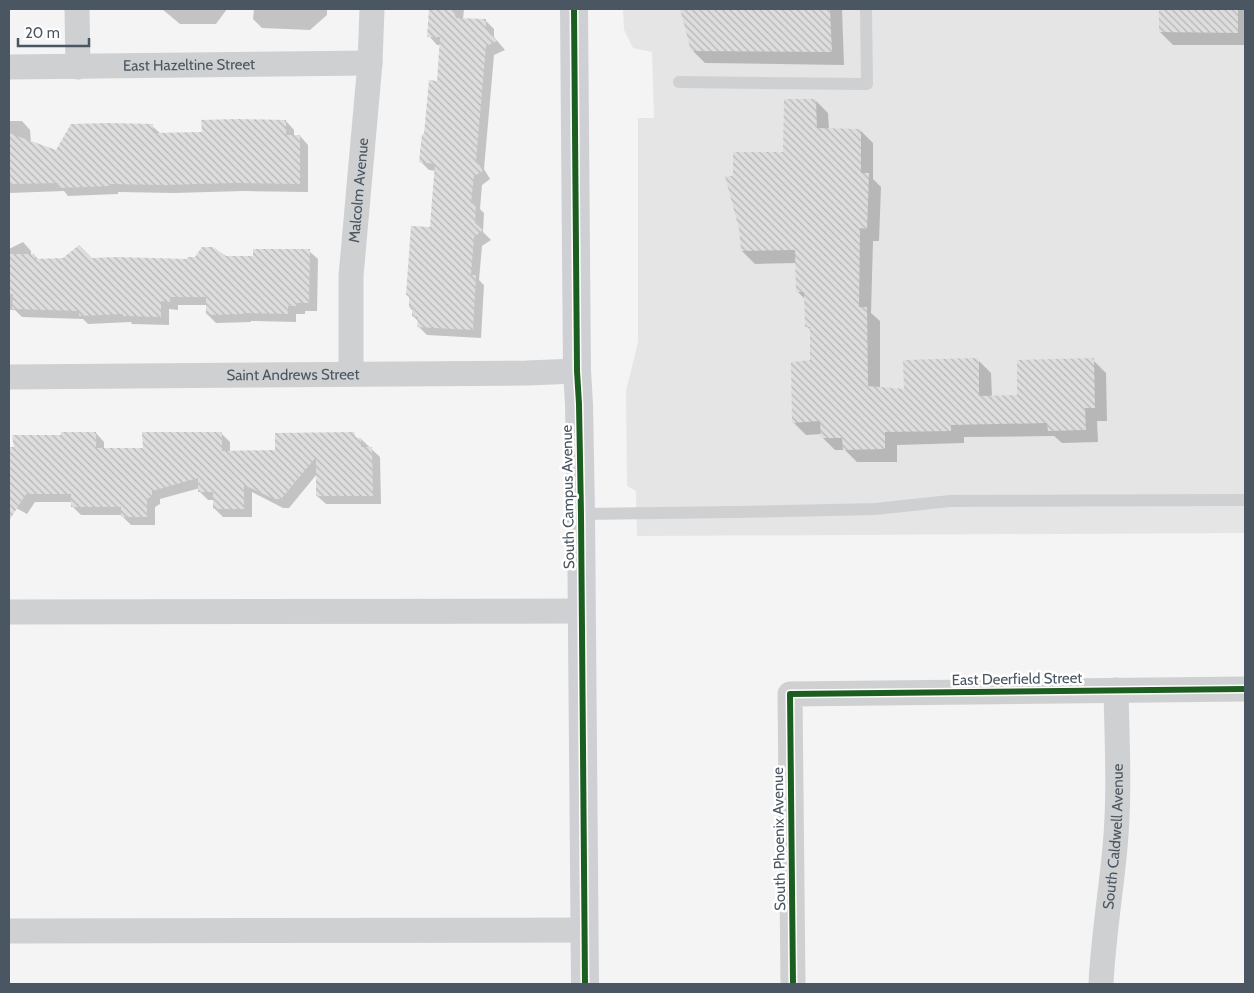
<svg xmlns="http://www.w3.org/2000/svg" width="1254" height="993" font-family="Cabin,sans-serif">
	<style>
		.education { fill: #e6e5e6 }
		.shadow { fill: #0003 }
		.building { fill: url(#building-back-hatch) }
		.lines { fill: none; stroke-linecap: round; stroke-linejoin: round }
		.lane { stroke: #ced0d2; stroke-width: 12 }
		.street { stroke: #ced0d2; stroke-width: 25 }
		.secondary { stroke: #ced0d4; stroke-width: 28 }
		.cycleway-casing { stroke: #fff; stroke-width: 9 }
		.cycleway { stroke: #1b5e20; stroke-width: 6 }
		.labels { text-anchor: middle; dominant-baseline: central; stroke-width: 5; stroke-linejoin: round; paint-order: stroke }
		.street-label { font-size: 15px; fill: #4a5661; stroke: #fff }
	</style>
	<defs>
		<pattern id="building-back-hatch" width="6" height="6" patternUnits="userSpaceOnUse" patternTransform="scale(1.25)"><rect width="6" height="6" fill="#ddddde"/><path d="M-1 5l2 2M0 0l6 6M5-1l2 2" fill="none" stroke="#b5b6b7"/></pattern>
	</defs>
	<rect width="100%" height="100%" fill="#f4f4f4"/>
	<path class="education" d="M 623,9 L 1245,9 L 1245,533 L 637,536 L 636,491 L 627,486 L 626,391 L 638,342 L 638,118 L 654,118 L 652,52 L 633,48 L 624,30 Z"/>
	<g class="shadow">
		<path d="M 162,9 L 227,9 L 216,24 L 180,24 Z"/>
		<path d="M 254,9 L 327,9 L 327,15 L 310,30 L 262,28 L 253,19 Z"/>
		<path d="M 430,9 L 464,9 L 463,19 L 486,21 L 494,29 L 494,37 L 505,50 L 494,55 L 484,169 L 490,179 L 482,185 L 480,209 L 484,213 L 483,232 L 491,240 L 482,246 L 479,280 L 484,285 L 481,338 L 427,335 L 418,326 L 418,321 L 413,316 L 413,311 L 410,308 L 410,298 L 407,295 L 431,228 L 436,171 L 429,170 L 421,162 L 425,135 L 438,82 L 441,45 L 437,45 L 429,36 Z"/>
		<path d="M 682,9 L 842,9 L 844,65 L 705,63 L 692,50 Z"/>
		<path d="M 1160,9 L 1245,9 L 1245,45 L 1173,45 L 1160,32 Z"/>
		<path d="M 815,100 L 828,113 L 829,130 L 860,130 L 873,143 L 873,179 L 881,187 L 879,241 L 873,241 L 871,313 L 880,321 L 880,389 L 905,390 L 978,360 L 991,373 L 992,397 L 1019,397 L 1093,360 L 1106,373 L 1107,421 L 1097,421 L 1098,442 L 1062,443 L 1054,436 L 964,437 L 964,443 L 897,445 L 897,462 L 857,462 L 845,450 L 835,450 L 822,437 L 822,434 L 806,435 L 793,422 L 812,361 L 812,331 L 806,326 L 805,299 L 797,291 L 797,263 L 755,264 L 742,251 L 734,178 L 784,153 Z"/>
		<path d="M 9,121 L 22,121 L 30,130 L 31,142 L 56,151 L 152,126 L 161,134 L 203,133 L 286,121 L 294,130 L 294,136 L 300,136 L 308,145 L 308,192 L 244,191 L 174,193 L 118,192 L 118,194 L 68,196 L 64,191 L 9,193 Z"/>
		<path d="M 23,242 L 31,251 L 31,256 L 35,256 L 39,260 L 188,260 L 226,258 L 254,258 L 309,251 L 318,259 L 317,311 L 305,311 L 305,314 L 296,314 L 296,322 L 251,321 L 251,322 L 216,323 L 208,315 L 207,305 L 178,305 L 178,310 L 169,309 L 169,325 L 132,324 L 131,322 L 88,324 L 83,319 L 22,317 L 15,310 L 9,310 L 9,249 Z"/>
		<path d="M 96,433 L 104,442 L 104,450 L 144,450 L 222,434 L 230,442 L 230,452 L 276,451 L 353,434 L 358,439 L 361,439 L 380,457 L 381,504 L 326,504 L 317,496 L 317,474 L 289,508 L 283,508 L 252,492 L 252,517 L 223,517 L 214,508 L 214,500 L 208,500 L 200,492 L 200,488 L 160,499 L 160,504 L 155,507 L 155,525 L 131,525 L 123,517 L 123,515 L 81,515 L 72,506 L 72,502 L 35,502 L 27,514 L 9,504 L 9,448 L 16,448 L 63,436 Z"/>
	</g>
	<g class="building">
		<path d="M 429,9 L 453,9 L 456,18 L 486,19 L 486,28 L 497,41 L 486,46 L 476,160 L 483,171 L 474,176 L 471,203 L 476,204 L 475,223 L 483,230 L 474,237 L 471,275 L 476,275 L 473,330 L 417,327 L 418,317 L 412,316 L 412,308 L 409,308 L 409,296 L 406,295 L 411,226 L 430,227 L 432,200 L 435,164 L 419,162 L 422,134 L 424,134 L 429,80 L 437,81 L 440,37 L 427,37 Z"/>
		<path d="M 680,9 L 830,9 L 832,52 L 691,51 Z"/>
		<path d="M 1159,9 L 1238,9 L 1238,33 L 1159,32 Z"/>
		<path d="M 784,99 L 816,99 L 817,128 L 861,129 L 861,173 L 869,173 L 867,229 L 860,228 L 859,307 L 867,307 L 868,386 L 904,389 L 903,360 L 979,358 L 979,396 L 1017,395 L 1017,360 L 1094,358 L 1095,408 L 1085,408 L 1086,430 L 1048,431 L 1047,423 L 951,425 L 951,431 L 885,432 L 885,449 L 843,450 L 842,438 L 821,438 L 820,421 L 792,423 L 791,362 L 810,360 L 810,327 L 805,327 L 804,292 L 796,292 L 795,250 L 741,251 L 739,229 L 725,176 L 733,176 L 733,152 L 783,152 Z"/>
		<path d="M 238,119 L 286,120 L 286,135 L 300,135 L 300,184 L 234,183 L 165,185 L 110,184 L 110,186 L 58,188 L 58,183 L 9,184 L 9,133 L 56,150 L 71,124 L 108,123 L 153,124 L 153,133 L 202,132 L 201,120 Z"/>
		<path d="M 79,245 L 92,258 L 117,257 L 187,259 L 187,257 L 195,257 L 202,247 L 213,247 L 226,256 L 253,256 L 253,249 L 310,249 L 309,303 L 296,303 L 296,306 L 288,306 L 288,314 L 243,313 L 243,314 L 206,315 L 206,297 L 170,297 L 170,302 L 161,301 L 161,317 L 123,316 L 123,314 L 79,316 L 79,311 L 12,309 L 13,294 L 9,294 L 9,254 L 35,254 L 35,259 L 63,258 Z"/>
		<path d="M 61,432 L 96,432 L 96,448 L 143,448 L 142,432 L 222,432 L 222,451 L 275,450 L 275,433 L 354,432 L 356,438 L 361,438 L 361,447 L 372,447 L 373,496 L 316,496 L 316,457 L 281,499 L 274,499 L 244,485 L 244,509 L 213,509 L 213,492 L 198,492 L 198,478 L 152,491 L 152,496 L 147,499 L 147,517 L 121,517 L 121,507 L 71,507 L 71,494 L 26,494 L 9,521 L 9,447 L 14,447 L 12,435 L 61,435 Z"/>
	</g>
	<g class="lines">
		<g class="lane">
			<path d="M 679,82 L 867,84 L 866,9"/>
			<path d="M 581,514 L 735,512 L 875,509 L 950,501 L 1245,500"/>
		</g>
		<g class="street">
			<path d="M 77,9 L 78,67"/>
			<path id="s1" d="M 9,67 L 370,63"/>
			<path id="s2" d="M 351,374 L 351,276 L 370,63 L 372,9"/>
			<path id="s3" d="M 9,377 L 527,373 L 577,371"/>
			<path d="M 9,612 L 582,611"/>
			<path d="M 9,931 L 584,930"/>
			<path d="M 793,984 L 790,694 L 1245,689"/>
			<path id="s4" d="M 1101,984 C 1103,938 1111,893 1115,847 C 1120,795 1117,742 1116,690"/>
		</g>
		<path class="secondary" d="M 574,9 L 577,371 L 579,404 L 581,514 L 585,984"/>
		<defs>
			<g id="cycleway">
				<path d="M 574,9 L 577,371 L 579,404 L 581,514 L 585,984"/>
				<path d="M 793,984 L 790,694 L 1245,689"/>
			</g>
		</defs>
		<use href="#cycleway" class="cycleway-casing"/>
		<use href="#cycleway" class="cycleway"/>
	</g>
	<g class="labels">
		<g class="street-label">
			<text stroke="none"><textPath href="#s1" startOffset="180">East Hazeltine Street</textPath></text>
			<text stroke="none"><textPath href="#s2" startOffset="184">Malcolm Avenue</textPath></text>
			<text stroke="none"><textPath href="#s3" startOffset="284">Saint Andrews Street</textPath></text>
			<text transform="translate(568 497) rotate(-91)">South Campus Avenue</text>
			<text transform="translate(1017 679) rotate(-1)">East Deerfield Street</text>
			<text stroke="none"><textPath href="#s4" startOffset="148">South Caldwell Avenue</textPath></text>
			<text transform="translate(779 839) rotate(-91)">South Phoenix Avenue</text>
		</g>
	</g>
	<rect width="1254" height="993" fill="none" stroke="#4a5661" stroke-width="20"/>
	<path d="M18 38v8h71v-8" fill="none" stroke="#4a5661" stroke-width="2.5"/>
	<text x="25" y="38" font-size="15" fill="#4a5661" stroke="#ffffff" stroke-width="4" paint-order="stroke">20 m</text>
</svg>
